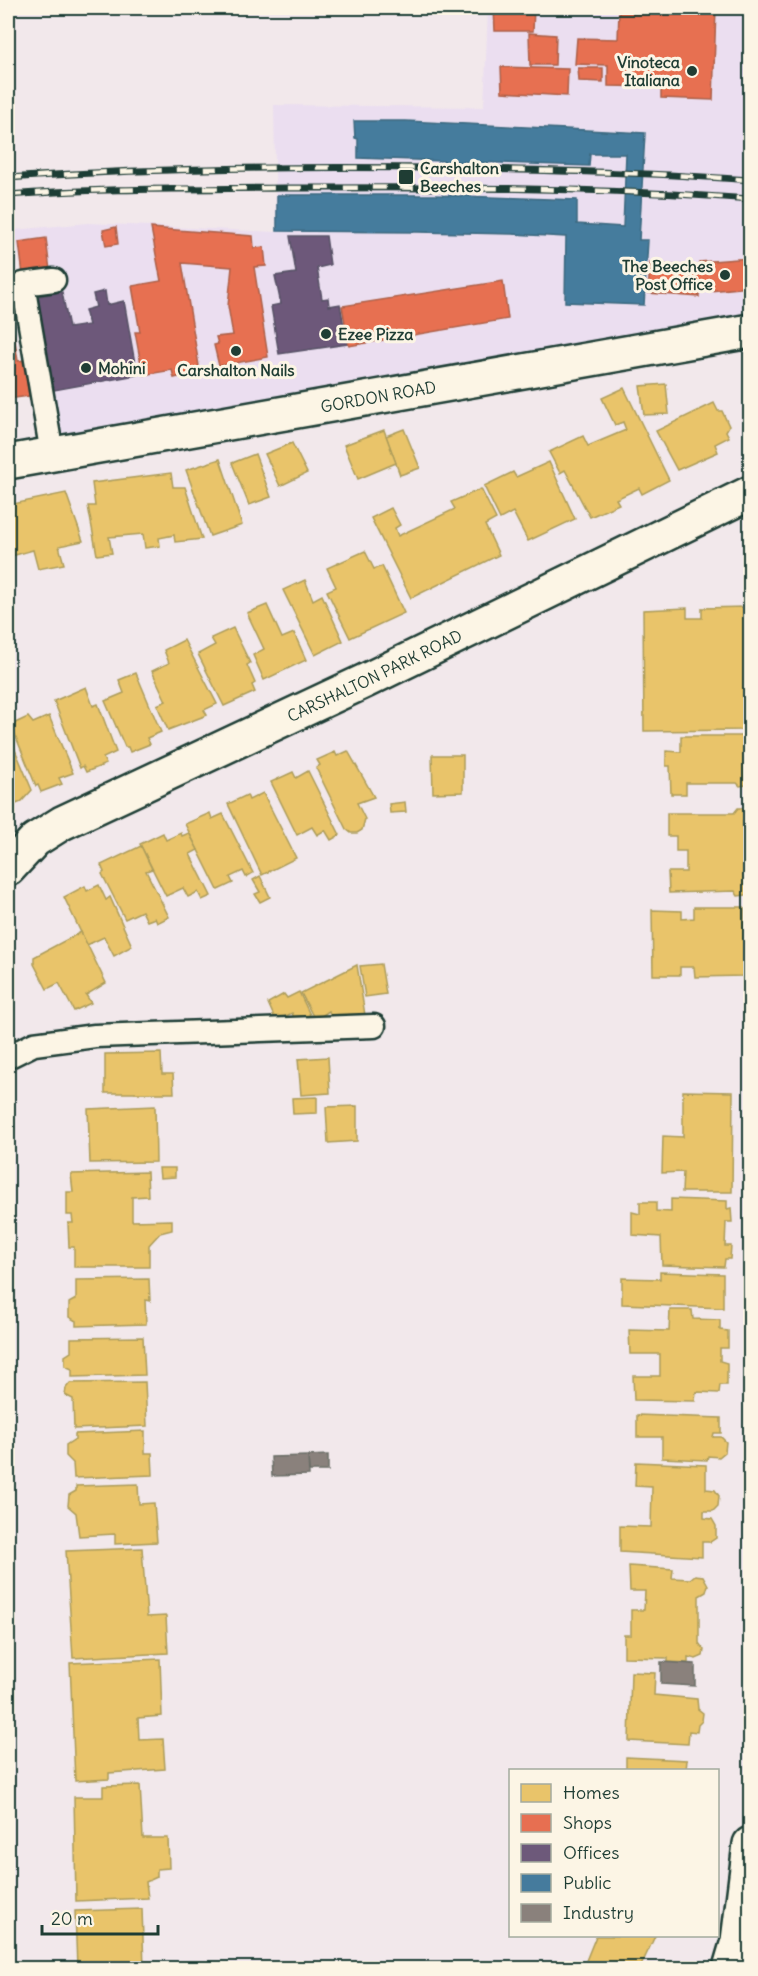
<svg xmlns="http://www.w3.org/2000/svg" width="758" height="1976" font-family="Delius,sans-serif">
	<style>
		.built { fill: #ebdef0 }
		.homes { fill: #e9c46a; stroke: #ac9c5a; stroke-width: 1.5 }
		.shops { fill: #e76f51; stroke: #ab6048; stroke-width: 1.5 }
		.offices { fill: #6d597a; stroke: #565165; stroke-width: 1.5 }
		.public { fill: #457b9d; stroke: #3a687e; stroke-width: 1.5 }
		.industry { fill: #8a817c; stroke: #6a6d66; stroke-width: 1.5 }
		.lines { fill: none; stroke-linecap: round; stroke-linejoin: round }
		.service-casing { stroke: #1f3d34; stroke-width: 27 }
		.minor-casing { stroke: #1f3d34; stroke-width: 38 }
		.secondary-casing { stroke: #1f3d34; stroke-width: 38 }
		.service { stroke: #fcf5e5; stroke-width: 22 }
		.minor { stroke: #fcf5e5; stroke-width: 33 }
		.secondary { stroke: #fcf5e5; stroke-width: 33 }
		.rail-casing { stroke: #1f3d34; stroke-width: 7 }
		.rail { stroke: #fcf5e5; stroke-width: 4.5; stroke-dasharray: 14; stroke-linecap: butt }
		.poi-dot { fill: #1f3d34; stroke: #fcf5e5; stroke-width: 2 }
		.labels { text-anchor: middle; dominant-baseline: central; stroke-width: 6; stroke-linejoin: round; paint-order: stroke }
		.poi-label { font-size: 16px; font-weight: bold; fill: #1f3d34; stroke: #fcf5e5; text-anchor: start }
		.street-label { font-size: 16px; fill: #1f3d34; stroke: #fcf5e5 }
	</style>
	<rect width="100%" height="100%" fill="#f2e8eb"/>
	<filter id="ink" filterUnits="userSpaceOnUse"><feTurbulence type="fractalNoise" baseFrequency=".0167" numOctaves="2"/><feDisplacementMap in="SourceGraphic" scale="12" xChannelSelector="R" yChannelSelector="G"/><feConvolveMatrix kernelMatrix="1 2 1 2 8 2 1 2 1" color-interpolation-filters="sRGB"/></filter>
	<g filter="url(#ink)">
		<path class="built" d="M 488,8 L 750,8 L 750,321 L 57,445 L 14,230 L 88,223 L 276,232 L 274,105 L 484,107 Z"/>
		<g class="homes">
			<path d="M 666,384 L 669,414 L 644,415 L 640,386 Z"/>
			<path d="M 624,388 L 669,480 L 642,494 L 639,488 L 616,499 L 619,504 L 590,517 L 565,470 L 560,473 L 549,452 L 583,436 L 588,446 L 626,430 L 623,422 L 615,425 L 602,398 Z"/>
			<path d="M 714,403 L 718,411 L 722,411 L 729,426 L 726,431 L 729,437 L 715,444 L 718,452 L 677,470 L 656,431 Z"/>
			<path d="M 404,429 L 420,468 L 400,475 L 386,436 Z"/>
			<path d="M 384,430 L 396,463 L 358,479 L 344,445 Z"/>
			<path d="M 292,443 L 307,473 L 280,486 L 265,454 Z"/>
			<path d="M 255,454 L 271,497 L 249,505 L 232,463 Z"/>
			<path d="M 220,459 L 242,525 L 210,536 L 186,470 Z"/>
			<path d="M 549,462 L 575,519 L 528,541 L 513,512 L 500,519 L 484,486 L 513,472 L 516,477 Z"/>
			<path d="M 171,473 L 173,487 L 185,487 L 202,539 L 175,542 L 174,535 L 159,538 L 160,546 L 145,548 L 143,534 L 109,537 L 112,553 L 97,555 L 88,506 L 95,506 L 92,483 Z"/>
			<path d="M 481,489 L 496,519 L 485,525 L 499,555 L 411,598 L 371,518 L 391,508 L 400,525 L 395,528 L 398,536 L 455,509 L 451,502 Z"/>
			<path d="M 66,493 L 83,541 L 59,546 L 64,564 L 38,569 L 33,550 L 8,557 L 8,505 Z"/>
			<path d="M 365,551 L 374,569 L 382,566 L 404,613 L 350,638 L 327,591 L 336,587 L 327,568 Z"/>
			<path d="M 305,580 L 313,600 L 322,595 L 343,641 L 315,655 L 283,590 Z"/>
			<path d="M 267,605 L 282,638 L 294,633 L 306,660 L 264,680 L 253,655 L 264,649 L 247,613 Z"/>
			<path d="M 745,607 L 748,730 L 644,731 L 643,610 L 687,608 L 687,618 L 702,618 L 702,608 Z"/>
			<path d="M 233,628 L 250,663 L 247,665 L 255,683 L 252,685 L 255,692 L 224,706 L 198,654 L 215,645 L 211,638 Z"/>
			<path d="M 184,640 L 217,704 L 204,710 L 207,715 L 168,730 L 157,705 L 166,701 L 152,671 L 169,663 L 164,650 Z"/>
			<path d="M 136,673 L 161,732 L 147,738 L 150,744 L 130,752 L 128,747 L 125,747 L 105,701 L 124,693 L 119,680 Z"/>
			<path d="M 86,687 L 93,706 L 98,704 L 116,752 L 103,758 L 106,764 L 86,772 L 83,766 L 80,768 L 54,701 Z"/>
			<path d="M 49,716 L 73,773 L 59,778 L 62,784 L 41,792 L 38,785 L 36,786 L 11,725 L 28,717 L 33,723 Z"/>
			<path d="M 8,733 L 32,790 L 21,802 L 9,807 Z"/>
			<path d="M 681,736 L 750,736 L 750,756 L 747,755 L 747,771 L 749,773 L 750,780 L 746,785 L 740,786 L 737,783 L 686,783 L 686,794 L 671,794 L 670,766 L 666,766 L 666,751 L 681,752 Z"/>
			<path d="M 348,751 L 374,797 L 357,803 L 365,819 L 362,830 L 357,833 L 351,833 L 346,829 L 316,768 L 320,765 L 317,760 L 335,752 L 337,756 Z"/>
			<path d="M 432,755 L 463,755 L 463,792 L 433,793 Z"/>
			<path d="M 308,771 L 340,835 L 331,840 L 325,830 L 317,835 L 312,827 L 297,835 L 271,782 L 293,772 L 296,778 Z"/>
			<path d="M 263,793 L 296,858 L 262,875 L 228,804 L 247,795 L 249,800 Z"/>
			<path d="M 405,802 L 406,812 L 390,813 L 389,804 Z"/>
			<path d="M 738,808 L 744,808 L 748,811 L 747,820 L 743,821 L 745,879 L 750,884 L 750,890 L 746,895 L 738,896 L 735,891 L 669,893 L 668,872 L 686,872 L 686,851 L 676,851 L 676,836 L 667,836 L 667,813 L 734,813 Z"/>
			<path d="M 210,813 L 212,819 L 223,814 L 253,873 L 246,877 L 243,871 L 230,877 L 233,883 L 218,890 L 185,824 Z"/>
			<path d="M 163,833 L 166,840 L 181,833 L 182,836 L 189,833 L 198,850 L 190,854 L 211,896 L 202,900 L 198,892 L 188,897 L 183,888 L 166,896 L 140,844 Z"/>
			<path d="M 141,846 L 152,869 L 146,871 L 169,917 L 157,923 L 155,918 L 147,921 L 142,911 L 125,919 L 102,874 L 104,872 L 101,865 Z"/>
			<path d="M 260,876 L 270,897 L 260,902 L 255,894 L 260,892 L 253,880 Z"/>
			<path d="M 99,885 L 106,900 L 110,897 L 132,946 L 114,956 L 104,937 L 87,945 L 64,897 L 85,886 L 87,891 Z"/>
			<path d="M 694,907 L 744,907 L 744,976 L 695,977 L 694,967 L 680,967 L 680,975 L 653,975 L 652,910 L 682,911 L 682,919 L 694,918 Z"/>
			<path d="M 81,932 L 106,983 L 86,995 L 91,1003 L 74,1011 L 59,983 L 47,989 L 34,964 L 34,957 Z"/>
			<path d="M 381,964 L 386,994 L 365,997 L 360,966 Z"/>
			<path d="M 357,965 L 365,1015 L 331,1017 L 329,1011 L 315,1020 L 301,993 Z"/>
			<path d="M 299,992 L 310,1015 L 296,1022 L 292,1013 L 276,1021 L 268,1003 L 284,994 L 287,998 Z"/>
			<path d="M 161,1053 L 162,1074 L 173,1074 L 174,1093 L 105,1093 L 105,1054 Z"/>
			<path d="M 328,1057 L 330,1093 L 301,1095 L 298,1059 Z"/>
			<path d="M 683,1091 L 733,1092 L 732,1192 L 682,1192 L 683,1172 L 662,1173 L 663,1136 L 683,1137 Z"/>
			<path d="M 317,1097 L 317,1113 L 293,1114 L 292,1098 Z"/>
			<path d="M 155,1106 L 156,1162 L 90,1163 L 88,1109 Z"/>
			<path d="M 357,1106 L 357,1141 L 328,1143 L 326,1107 Z"/>
			<path d="M 159,1168 L 175,1168 L 175,1177 L 160,1178 Z"/>
			<path d="M 147,1172 L 148,1196 L 132,1197 L 132,1221 L 172,1220 L 172,1230 L 160,1233 L 149,1245 L 149,1267 L 74,1267 L 74,1247 L 69,1247 L 68,1223 L 73,1223 L 72,1215 L 67,1215 L 67,1192 L 73,1192 L 71,1174 Z"/>
			<path d="M 671,1199 L 727,1201 L 727,1209 L 731,1208 L 732,1222 L 726,1222 L 725,1246 L 731,1246 L 730,1259 L 725,1259 L 724,1267 L 662,1265 L 661,1237 L 632,1235 L 632,1212 L 640,1214 L 640,1202 L 656,1202 L 656,1211 L 671,1212 Z"/>
			<path d="M 660,1272 L 723,1274 L 723,1308 L 622,1304 L 622,1278 L 660,1279 Z"/>
			<path d="M 149,1279 L 150,1301 L 145,1300 L 146,1324 L 76,1326 L 76,1321 L 69,1317 L 69,1303 L 76,1299 L 76,1280 Z"/>
			<path d="M 670,1310 L 692,1310 L 693,1319 L 720,1320 L 720,1330 L 728,1331 L 728,1348 L 720,1348 L 720,1361 L 727,1363 L 727,1385 L 720,1385 L 719,1393 L 696,1392 L 695,1401 L 634,1400 L 633,1376 L 660,1376 L 660,1354 L 630,1354 L 629,1330 L 669,1331 Z"/>
			<path d="M 143,1337 L 145,1375 L 72,1377 L 72,1369 L 65,1366 L 65,1356 L 71,1352 L 71,1338 Z"/>
			<path d="M 145,1382 L 147,1426 L 74,1429 L 73,1399 L 65,1395 L 66,1388 L 70,1383 Z"/>
			<path d="M 637,1415 L 721,1418 L 721,1433 L 714,1433 L 713,1437 L 721,1437 L 726,1442 L 725,1452 L 719,1457 L 708,1456 L 707,1460 L 662,1458 L 662,1437 L 637,1437 Z"/>
			<path d="M 145,1431 L 145,1453 L 152,1453 L 153,1475 L 74,1478 L 73,1463 L 66,1456 L 66,1445 L 75,1439 L 75,1434 Z"/>
			<path d="M 636,1462 L 706,1465 L 706,1489 L 715,1490 L 719,1496 L 718,1506 L 713,1511 L 704,1511 L 704,1518 L 712,1519 L 716,1526 L 716,1538 L 710,1542 L 702,1542 L 702,1557 L 620,1552 L 620,1526 L 651,1527 L 652,1487 L 635,1486 Z"/>
			<path d="M 138,1484 L 139,1504 L 154,1503 L 157,1542 L 115,1544 L 115,1534 L 79,1536 L 76,1513 L 68,1506 L 69,1495 L 76,1491 L 76,1486 Z"/>
			<path d="M 142,1548 L 147,1617 L 166,1616 L 168,1653 L 73,1658 L 66,1551 Z"/>
			<path d="M 629,1566 L 673,1569 L 672,1578 L 690,1579 L 695,1575 L 703,1576 L 708,1585 L 706,1592 L 699,1596 L 699,1643 L 704,1650 L 703,1656 L 696,1659 L 688,1657 L 688,1663 L 668,1662 L 668,1658 L 624,1657 L 624,1635 L 631,1635 L 631,1610 L 644,1610 L 645,1591 L 630,1591 Z"/>
			<path d="M 160,1659 L 162,1716 L 138,1718 L 139,1740 L 163,1739 L 165,1769 L 109,1773 L 109,1779 L 75,1781 L 70,1663 Z"/>
			<path d="M 631,1672 L 655,1673 L 654,1695 L 697,1699 L 698,1709 L 703,1713 L 702,1721 L 698,1725 L 697,1732 L 689,1731 L 688,1744 L 629,1741 Z"/>
			<path d="M 626,1757 L 687,1760 L 686,1770 L 626,1770 Z"/>
			<path d="M 140,1785 L 143,1838 L 168,1838 L 169,1868 L 157,1869 L 157,1877 L 146,1882 L 148,1898 L 76,1901 L 74,1797 L 103,1797 L 103,1786 Z"/>
			<path d="M 142,1909 L 144,1968 L 77,1968 L 75,1911 Z"/>
			<path d="M 596,1936 L 655,1936 L 640,1968 L 583,1968 Z"/>
		</g>
		<g class="shops">
			<path d="M 494,8 L 534,8 L 533,31 L 495,31 Z"/>
			<path d="M 644,8 L 716,8 L 713,100 L 661,98 L 661,87 L 608,86 L 608,65 L 575,64 L 577,38 L 618,39 L 619,11 L 644,12 Z"/>
			<path d="M 529,33 L 556,35 L 555,65 L 530,65 Z"/>
			<path d="M 501,67 L 568,69 L 567,96 L 502,92 Z"/>
			<path d="M 578,68 L 603,68 L 603,82 L 579,81 Z"/>
			<path d="M 116,227 L 118,244 L 106,246 L 103,230 Z"/>
			<path d="M 151,228 L 253,236 L 254,248 L 264,247 L 266,266 L 254,267 L 268,357 L 219,366 L 214,345 L 218,344 L 216,337 L 233,335 L 228,306 L 232,267 L 182,263 L 200,372 L 174,378 L 172,370 L 143,375 L 135,332 L 140,332 L 132,286 L 161,281 Z"/>
			<path d="M 9,231 L 13,256 L 8,256 L 8,232 Z"/>
			<path d="M 46,238 L 50,271 L 23,275 L 19,242 Z"/>
			<path d="M 750,258 L 750,287 L 699,292 L 699,297 L 648,293 L 650,263 L 699,268 L 699,262 Z"/>
			<path d="M 503,281 L 508,319 L 349,346 L 342,306 Z"/>
			<path d="M 11,316 L 18,361 L 24,360 L 29,396 L 8,399 L 8,317 Z"/>
		</g>
		<g class="offices">
			<path d="M 290,236 L 326,236 L 330,265 L 317,268 L 322,299 L 328,298 L 329,306 L 340,304 L 347,344 L 279,354 L 271,306 L 281,304 L 275,276 L 296,273 Z"/>
			<path d="M 105,291 L 107,305 L 124,301 L 137,375 L 49,391 L 34,310 L 39,296 L 62,292 L 69,328 L 89,325 L 85,310 L 96,307 L 93,294 Z"/>
		</g>
		<path class="public" d="M 354,121 L 406,121 L 645,133 L 639,240 L 648,240 L 644,305 L 565,302 L 566,237 L 512,234 L 418,232 L 277,231 L 277,195 L 434,195 L 577,200 L 577,224 L 623,227 L 626,154 L 590,154 L 589,166 L 358,158 L 358,139 L 355,138 Z"/>
		<g class="industry">
			<path d="M 328,1455 L 328,1471 L 309,1471 L 308,1456 Z"/>
			<path d="M 308,1456 L 309,1475 L 272,1476 L 271,1457 Z"/>
			<path d="M 661,1662 L 695,1664 L 695,1686 L 661,1684 Z"/>
		</g>
		<g class="lines">
			<defs>
				<g id="service">
					<path d="M 52,454 L 23,284 L 54,280"/>
					<path d="M 8,1057 L 34,1044 L 95,1036 L 374,1026"/>
				</g>
				<g id="minor">
					<path id="s1" d="M 8,462 L 750,331"/>
					<path id="s2" d="M 8,869 L 35,840 L 62,823 L 365,681 L 750,493"/>
				</g>
				<path id="secondary" d="M 730,1968 L 738,1941 L 750,1844"/>
			</defs>
			<use href="#service" class="service-casing"/>
			<use href="#minor" class="minor-casing"/>
			<use href="#secondary" class="secondary-casing"/>
			<use href="#service" class="service"/>
			<use href="#minor" class="minor"/>
			<use href="#secondary" class="secondary"/>
			<defs>
				<g id="rail">
					<path d="M 8,178 C 164,167 322,166 479,169 C 570,171 660,173 750,180"/>
					<path d="M 8,195 C 99,188 192,189 284,188 C 439,187 595,187 750,199"/>
				</g>
			</defs>
			<use href="#rail" class="rail-casing"/>
			<use href="#rail" class="rail"/>
		</g>
	</g>
	<g class="poi-dot">
		<circle cx="692" cy="71" r="6"/>
		<rect x="398" y="169" width="16" height="16" rx="3"/>
		<circle cx="725" cy="275" r="6"/>
		<circle cx="326" cy="334" r="6"/>
		<circle cx="236" cy="351" r="6"/>
		<circle cx="86" cy="368" r="6"/>
	</g>
	<g class="labels">
		<g class="poi-label">
			<text x="680" y="62" text-anchor="end">Vinoteca<tspan x="680" dy="18">Italiana</tspan></text>
			<text x="420" y="168">Carshalton<tspan x="420" dy="18">Beeches</tspan></text>
			<text x="713" y="266" text-anchor="end">The Beeches<tspan x="713" dy="18">Post Office</tspan></text>
			<text x="338" y="334">Ezee Pizza</text>
			<text x="98" y="368">Mohini</text>
			<text x="236" y="370" text-anchor="middle">Carshalton Nails</text>
		</g>
		<g class="street-label">
			<text stroke="none"><textPath href="#s1" startOffset="376">GORDON ROAD</textPath></text>
			<text stroke="none"><textPath href="#s2" startOffset="417">CARSHALTON PARK ROAD</textPath></text>
		</g>
	</g>
	<rect width="758" height="1976" fill="none" stroke="#fcf5e5" stroke-width="30"/>
	<rect x="15" y="15" width="728" height="1946" fill="none" stroke="#1f3d34" stroke-width="2" filter="url(#ink)"/>
	<rect x="509" y="1769" width="210" height="168" fill="#fcf5e5" stroke="#a4ab9e" stroke-width="1.5"/>
	<rect x="521" y="1784" width="30" height="18" fill="#e9c46a" stroke="#a4ab9e" stroke-width="1.5"/>
	<text x="563" y="1799" font-size="18" fill="#1f3d34">Homes</text>
	<rect x="521" y="1814" width="30" height="18" fill="#e76f51" stroke="#a4ab9e" stroke-width="1.5"/>
	<text x="563" y="1829" font-size="18" fill="#1f3d34">Shops</text>
	<rect x="521" y="1844" width="30" height="18" fill="#6d597a" stroke="#a4ab9e" stroke-width="1.5"/>
	<text x="563" y="1859" font-size="18" fill="#1f3d34">Offices</text>
	<rect x="521" y="1874" width="30" height="18" fill="#457b9d" stroke="#a4ab9e" stroke-width="1.5"/>
	<text x="563" y="1889" font-size="18" fill="#1f3d34">Public</text>
	<rect x="521" y="1904" width="30" height="18" fill="#8a817c" stroke="#a4ab9e" stroke-width="1.5"/>
	<text x="563" y="1919" font-size="18" fill="#1f3d34">Industry</text>
	<path d="M42 1925v9h116v-9" fill="none" stroke="#1f3d34" stroke-width="3"/>
	<text x="51" y="1925" font-size="18" fill="#1f3d34" stroke="#fcf5e5" stroke-width="4.5" paint-order="stroke">20 m</text>
</svg>
